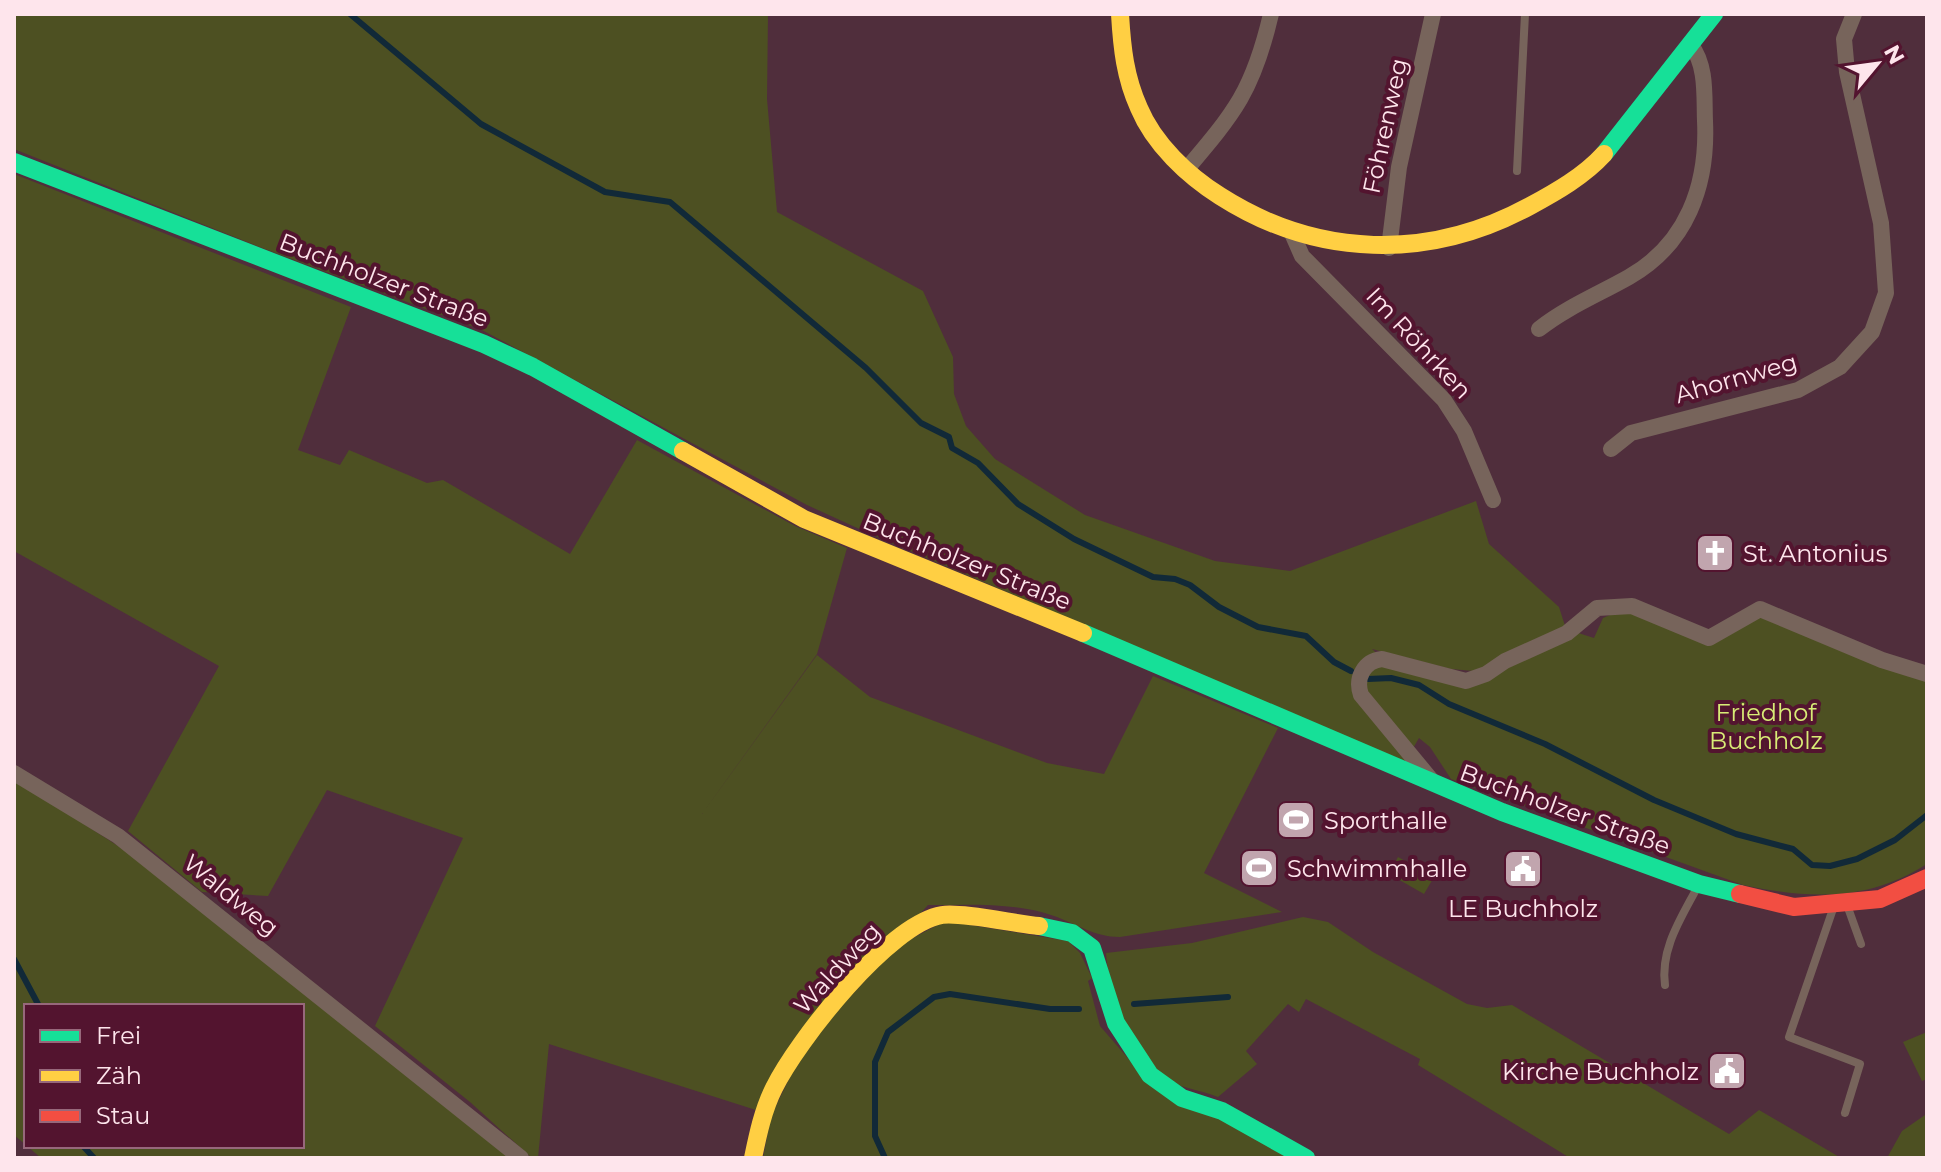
<svg xmlns="http://www.w3.org/2000/svg" width="1941" height="1172" font-family="Montserrat,sans-serif">
	<style>
		.green { fill: #4d5022; fill-rule: evenodd }
		.lines { fill: none; stroke-linecap: round; stroke-linejoin: round }
		.stream { stroke: #112938; stroke-width: 6 }
		.lane { stroke: #77645b; stroke-width: 8 }
		.street { stroke: #77645b; stroke-width: 16 }
		.fast { stroke: #16e098; stroke-width: 18 }
		.slow { stroke: #ffcf43; stroke-width: 18 }
		.jam { stroke: #f24e42; stroke-width: 18 }
		.labels { text-anchor: middle; dominant-baseline: central; stroke-width: 8; stroke-linejoin: round; paint-order: stroke }
		.street-label { font-size: 24px; fill: #fee5ec; stroke: #53142f }
		.poi-label { font-size: 24px; fill: #fee5ec; stroke: #53142f; text-anchor: start }
		.park-label { font-size: 24px; fill: #d8ec76; stroke: #53142f }
	</style>
	<rect width="100%" height="100%" fill="#502e3c"/>
	<g class="green">
		<path d="M 14,14 L 768,14 L 767,99 L 777,212 L 923,291 L 953,357 L 954,394 L 966,426 L 995,459 L 1085,515 L 1215,561 L 1290,571 L 1476,501 L 1489,544 L 1559,607 L 1566,629 L 1594,638 L 1603,618 L 1624,609 L 1709,640 L 1754,615 L 1927,681 L 1927,864 C 1867,902 1810,899 1743,885 L 1451,779 L 1430,747 L 1419,738 L 1405,762 L 866,532 L 807,505 L 482,330 L 257,246 L 14,149 ZM 1372,649 L 1451,669 L 1474,671 L 1481,679 L 1386,662 Z"/>
		<path d="M 14,174 L 351,307 L 298,450 L 340,465 L 349,450 L 427,483 L 443,480 L 570,554 L 637,440 L 795,526 L 847,548 L 817,654 L 702,814 L 817,655 L 870,697 L 1047,763 L 1104,774 L 1153,676 L 1278,728 L 1204,873 L 1282,912 L 1120,937 C 1094,937 1077,924 1054,916 C 1015,902 969,905 928,905 L 897,939 L 759,1111 L 549,1044 L 538,1158 L 532,1158 L 470,1102 L 375,1026 L 463,838 L 327,790 L 268,896 L 202,892 L 128,831 L 219,666 L 14,551 Z"/>
		<path d="M 14,779 L 132,855 L 509,1158 L 41,1158 L 27,1146 L 302,1146 L 302,1006 L 26,1006 L 26,1145 L 14,1135 Z"/>
		<path d="M 1398,857 L 1434,877 L 1424,894 L 1389,874 Z"/>
		<path d="M 1303,917 L 1328,922 L 1373,952 L 1467,1004 L 1487,1008 L 1512,1005 L 1729,1134 L 1759,1110 L 1841,1158 L 1570,1158 L 1418,1065 L 1420,1059 L 1306,999 L 1299,1012 L 1288,1004 L 1246,1051 L 1257,1064 L 1218,1097 C 1201,1090 1175,1087 1159,1076 C 1129,1056 1108,987 1106,953 L 1192,943 Z"/>
		<path d="M 945,921 L 1068,941 L 1080,953 L 1092,978 L 1088,981 L 1100,1026 L 1146,1079 L 1293,1158 L 763,1158 L 771,1116 L 805,1046 L 896,947 Z"/>
		<path d="M 1927,1032 L 1927,1079 L 1922,1081 L 1903,1042 Z"/>
		<path d="M 1925,1115 L 1927,1158 L 1887,1158 L 1902,1131 Z"/>
	</g>
	<g class="lines">
		<g class="stream">
			<path d="M 350,14 L 481,124 L 605,192 L 670,202 L 866,368 L 921,423 L 949,437 L 952,448 L 978,463 L 1018,504 L 1074,539 L 1153,577 L 1175,579 L 1190,585 L 1219,607 L 1258,627 L 1306,636 L 1334,662 L 1351,671"/>
			<path d="M 1368,679 L 1391,678 L 1419,685 L 1449,704 L 1545,744 L 1654,800 L 1736,834 L 1793,849 L 1812,865 L 1830,866 L 1857,859 L 1895,840 L 1927,815"/>
			<path d="M 14,959 L 39,1006"/>
			<path d="M 1134,1004 L 1228,997"/>
			<path d="M 83,1146 L 94,1158"/>
			<path d="M 885,1158 L 875,1136 L 875,1062 L 888,1032 L 934,997 L 950,994 L 1050,1009 L 1079,1009"/>
		</g>
		<g class="lane">
			<path d="M 1517,171 L 1525,14"/>
			<path d="M 1847,905 L 1861,944"/>
			<path d="M 1834,906 L 1789,1037 L 1860,1064 L 1845,1113"/>
			<path d="M 1665,985 C 1660,948 1682,917 1699,884"/>
		</g>
		<g class="street">
			<path d="M 1185,171 C 1235,112 1253,91 1271,14"/>
			<path d="M 1291,231 L 1302,256 L 1444,400 L 1464,431 L 1493,500"/>
			<path d="M 1389,248 L 1399,167 L 1433,14"/>
			<path d="M 1539,329 C 1567,307 1599,294 1629,277 C 1687,244 1708,185 1705,121 C 1704,96 1707,66 1691,45"/>
			<path d="M 1611,449 L 1631,433 L 1798,390 L 1840,367 L 1872,332 L 1886,293 L 1881,223 L 1847,72 L 1844,39 L 1854,14"/>
			<path d="M 14,773 L 118,836 L 521,1158"/>
			<path d="M 1433,782 L 1361,695 C 1355,678 1364,661 1382,659 L 1466,681 L 1486,674 L 1505,661 L 1567,633 L 1597,608 L 1632,606 L 1709,638 L 1760,609 L 1882,660 L 1927,674"/>
		</g>
		<g class="fast">
			<path d="M 1604,154 L 1714,14"/>
			<path d="M 14,162 L 484,344 L 533,367 L 683,451"/>
			<path d="M 1083,633 L 1502,812 L 1699,884 L 1740,894"/>
			<path d="M 1039,926 L 1072,933 L 1092,948 L 1116,1023 L 1150,1075 L 1182,1098 L 1222,1111 L 1306,1158"/>
		</g>
		<g class="slow">
			<path d="M 1120,14 C 1122,48 1125,77 1139,108 C 1154,144 1188,176 1220,196 C 1317,258 1429,261 1530,206 C 1556,192 1584,176 1604,154"/>
			<path d="M 683,451 L 804,519 L 1083,633"/>
			<path d="M 753,1158 C 758,1134 763,1110 774,1088 C 797,1041 889,924 942,915 C 962,912 1016,924 1039,926"/>
		</g>
		<path class="jam" d="M 1740,894 L 1794,907 L 1880,899 L 1927,878"/>
	</g>
	<defs>
		<symbol id="church-square" viewBox="-11 -11 22 22"><rect x="-9" y="-9" width="18" height="18" rx="4" fill="#c1a5ae" stroke="#53142f"/><path d="M-1.2-6h2.4v3.5h3.3v2.4h-3.3V6h-2.4V-.1h-3.3v-2.4h3.3Z" fill="#fff"/></symbol>
		<symbol id="stadium-square" viewBox="-11 -11 22 22"><rect x="-9" y="-9" width="18" height="18" rx="4" fill="#c1a5ae" stroke="#53142f"/><path d="M0-5a6.5 5 0 1 0 0 10a6.5 5 0 1 0 0-10ZM-3.5-1.8h7v3.6h-7Z" fill="#fff"/></symbol>
		<symbol id="civic-square" viewBox="-11 -11 22 22"><rect x="-9" y="-9" width="18" height="18" rx="4" fill="#c1a5ae" stroke="#53142f"/><path d="M-.6-6.5H3V-4.5H.6V-3L4-1V1h2V6H-6V1h2V-1L-.6-3ZM-1.2 2.5V6h2.4V2.5Z" fill="#fff"/></symbol>
	</defs>
	<g fill-rule="evenodd">
		<use href="#church-square" x="1693" y="531" width="44" height="44"/>
		<use href="#stadium-square" x="1274" y="798" width="44" height="44"/>
		<use href="#stadium-square" x="1237" y="846" width="44" height="44"/>
		<use href="#civic-square" x="1501" y="847" width="44" height="44"/>
		<use href="#civic-square" x="1705" y="1049" width="44" height="44"/>
	</g>
	<g class="labels">
		<g class="street-label">
			<text transform="translate(1385 126) rotate(-78)">Föhrenweg</text>
			<text transform="translate(384 280) rotate(21)">Buchholzer Straße</text>
			<text transform="translate(1419 343) rotate(47)">Im Röhrken</text>
			<text transform="translate(1736 378) rotate(-16)">Ahornweg</text>
			<text transform="translate(967 561) rotate(22)">Buchholzer Straße</text>
			<text transform="translate(1565 809) rotate(20)">Buchholzer Straße</text>
			<text transform="translate(231 895) rotate(39)">Waldweg</text>
			<text transform="translate(837 968) rotate(-47)">Waldweg</text>
		</g>
		<g class="poi-label">
			<text x="1743" y="553">St. Antonius</text>
			<text x="1324" y="820">Sporthalle</text>
			<text x="1287" y="868">Schwimmhalle</text>
			<text x="1523" y="908" text-anchor="middle">LE Buchholz</text>
			<text x="1699" y="1071" text-anchor="end">Kirche Buchholz</text>
		</g>
		<g class="park-label">
			<text x="1766" y="712">Friedhof<tspan x="1766" dy="28">Buchholz</tspan></text>
		</g>
	</g>
	<rect width="1941" height="1172" fill="none" stroke="#fee5ec" stroke-width="32"/>
	<rect x="24" y="1004" width="280" height="144" fill="#53142f" stroke="#97687b" stroke-width="2"/>
	<rect x="40" y="1030" width="40" height="12" fill="#16e098" stroke="#97687b" stroke-width="2"/>
	<text x="96" y="1044" font-size="24" fill="#fee5ec">Frei</text>
	<rect x="40" y="1070" width="40" height="12" fill="#ffcf43" stroke="#97687b" stroke-width="2"/>
	<text x="96" y="1084" font-size="24" fill="#fee5ec">Zäh</text>
	<rect x="40" y="1110" width="40" height="12" fill="#f24e42" stroke="#97687b" stroke-width="2"/>
	<text x="96" y="1124" font-size="24" fill="#fee5ec">Stau</text>
	<g transform="translate(1877 64) rotate(61)" stroke="#53142f" stroke-width="6" paint-order="stroke">
	<path d="M0-6L14 30L0 20L-14 30Z" fill="#fee5ec"/>
	<text y="-12" font-size="22" font-weight="bold" text-anchor="middle" fill="#fee5ec">N</text>
	</g>
</svg>
